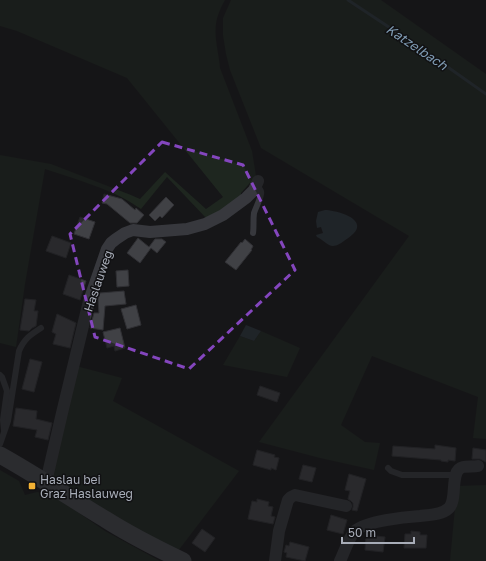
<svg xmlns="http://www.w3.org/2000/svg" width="486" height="561" font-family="'Golos Text',sans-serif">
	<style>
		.green { fill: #1e261f }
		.water { fill: #2c353c }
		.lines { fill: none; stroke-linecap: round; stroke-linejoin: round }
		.stream { stroke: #2c353c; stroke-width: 3 }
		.building { fill: #404145; stroke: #303034 }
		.service { stroke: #37383d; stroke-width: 6 }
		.minor { stroke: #37383d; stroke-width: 12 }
		.secondary { stroke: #45474d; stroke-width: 17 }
		.marked { fill: none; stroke: #8446be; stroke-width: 3; stroke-dasharray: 8 5; stroke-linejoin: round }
		.poi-dot { fill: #f2b134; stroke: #111113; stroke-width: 1.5 }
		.labels { text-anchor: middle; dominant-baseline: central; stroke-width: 3; stroke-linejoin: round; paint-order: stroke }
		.street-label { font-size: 12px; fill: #a8adb8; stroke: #111113 }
		.poi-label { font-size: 12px; fill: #a8adb8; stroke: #111113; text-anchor: start }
		.water-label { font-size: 13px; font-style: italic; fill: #7f9bb3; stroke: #111113 }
	</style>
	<rect width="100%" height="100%" fill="#161618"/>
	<g class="green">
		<path d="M 0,0 L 225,0 C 221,7 217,16 216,24 C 214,39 219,54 220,68 L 252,151 L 256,176 L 241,193 L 241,200 L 207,219 L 167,177 L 141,209 C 113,189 77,180 45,169 L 25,284 L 16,347 L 0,343 L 0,155 L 51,164 L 131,195 L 140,199 L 165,172 L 206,209 L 223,197 L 127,78 L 17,31 L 0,26 Z"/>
		<path d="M 231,0 L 381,0 L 486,74 L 486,439 L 473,438 L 478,397 L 372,356 L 341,425 L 365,442 L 380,443 L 374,470 L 320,458 L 259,442 L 409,236 L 261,148 L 230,70 L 226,54 L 223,35 L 223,18 Z"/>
		<path d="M 261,331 L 300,348 L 287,377 L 223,365 L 240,336 L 254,341 Z"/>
		<path d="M 76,366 L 122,378 L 113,401 L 239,471 L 178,551 L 136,529 L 52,477 Z"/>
		<path d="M 0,470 L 19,481 L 25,495 L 37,492 L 53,495 L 105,531 L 160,561 L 0,561 Z"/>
		<path d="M 486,485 L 486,561 L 450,561 L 457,486 Z"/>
	</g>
	<g class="water">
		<path d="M 325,210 C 333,210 360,216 357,228 C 356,233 348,238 344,241 C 341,243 337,246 333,246 C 328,246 322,239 317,237 L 316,235 L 323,233 L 321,227 L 317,228 L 316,221 L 318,212 Z"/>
		<path d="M 246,325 L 261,331 L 254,341 L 240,336 Z"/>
	</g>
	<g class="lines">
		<path class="stream" d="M 348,0 L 425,51 L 486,94"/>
	</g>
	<g class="building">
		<path d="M 104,194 L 122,199 L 135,210 L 136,208 L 144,215 L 137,223 L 130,223 L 107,204 L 102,203 Z"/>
		<path d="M 166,197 L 174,205 L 162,218 L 160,216 L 155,221 L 149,215 Z"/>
		<path d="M 80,217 L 95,222 L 89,239 L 74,234 Z"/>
		<path d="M 52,236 L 71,243 L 66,258 L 46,251 Z"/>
		<path d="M 138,238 L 149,247 L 155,239 L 162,239 L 166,242 L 157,253 L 151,248 L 140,263 L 127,253 Z"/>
		<path d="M 245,239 L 253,246 L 251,250 L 252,250 L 236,270 L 225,262 L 241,242 L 242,243 Z"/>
		<path d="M 128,270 L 129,286 L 117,287 L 116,271 Z"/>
		<path d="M 69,275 L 86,281 L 80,300 L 63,294 Z"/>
		<path d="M 124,291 L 126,304 L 105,306 L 103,330 L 90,328 L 94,313 L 99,313 L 98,299 L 100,293 Z"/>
		<path d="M 25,299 L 36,300 L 34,311 L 38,311 L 36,326 L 32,328 L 29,331 L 20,330 Z"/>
		<path d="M 136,305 L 141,325 L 127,329 L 121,309 Z"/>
		<path d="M 57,314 L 76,323 L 70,348 L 53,344 L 56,334 L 52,332 Z"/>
		<path d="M 120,328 L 125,348 L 115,351 L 114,346 L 107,348 L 103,332 Z"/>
		<path d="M 30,359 L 42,362 L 34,392 L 22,389 Z"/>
		<path d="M 260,386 L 280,393 L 277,402 L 257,395 Z"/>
		<path d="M 16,408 L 37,411 L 36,419 L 52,423 L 48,440 L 35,437 L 37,430 L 13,426 Z"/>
		<path d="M 435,445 L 456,448 L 455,461 L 448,460 L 448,462 L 441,461 L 441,460 L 392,456 L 393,446 L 435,449 Z"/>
		<path d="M 473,448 L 486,450 L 486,462 L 480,459 L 472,459 Z"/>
		<path d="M 257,450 L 275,455 L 274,457 L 279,458 L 276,470 L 271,468 L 271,470 L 253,465 Z"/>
		<path d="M 303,465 L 316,468 L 312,482 L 299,479 Z"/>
		<path d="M 349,474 L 366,479 L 357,511 L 352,510 L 353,507 L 353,503 L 351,501 L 348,499 L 350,491 L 345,490 Z"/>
		<path d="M 257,499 L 269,502 L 268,506 L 273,507 L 271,516 L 275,517 L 273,524 L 248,519 L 252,501 L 257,502 Z"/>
		<path d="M 331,515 L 347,520 L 343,534 L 327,530 Z"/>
		<path d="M 202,529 L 215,538 L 205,552 L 192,543 Z"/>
		<path d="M 411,531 L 420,532 L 420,535 L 427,535 L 426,548 L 404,548 L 405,534 L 411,534 Z"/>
		<path d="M 366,535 L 385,537 L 383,552 L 365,550 Z"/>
		<path d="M 290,542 L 309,547 L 305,561 L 286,557 L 287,553 L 284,552 L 286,545 L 289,546 Z"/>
	</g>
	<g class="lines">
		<g class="service">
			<path d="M 253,233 C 254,227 253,220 254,213 C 256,207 260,200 261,194 C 262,190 259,188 257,186"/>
			<path d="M 0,375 L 2,377 L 7,391 L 3,420 L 4,430"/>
			<path d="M 0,444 L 8,421 L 19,351 C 24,339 30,335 41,328"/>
			<path d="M 388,468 L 391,471 L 402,475 L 456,475"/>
		</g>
		<g class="minor">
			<path d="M 46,482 L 62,413 L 89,301 L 107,249 L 111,243 L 116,239 L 125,233 L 133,230 L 150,232 L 187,229 L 205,224 L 223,215 L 246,198 L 254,190 L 258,181"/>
			<path d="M 275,561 L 279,531 L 288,500 L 291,497 L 295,495 L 346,506"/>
			<path d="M 340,561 C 344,553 349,537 355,531 C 366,521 405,517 420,516 C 429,515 442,515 449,508 C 458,499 449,470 463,467 C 468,466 474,467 478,466"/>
		</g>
		<path class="secondary" d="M 0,455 C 36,475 70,498 105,519 C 130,535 156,548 183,561"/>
	</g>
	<path d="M0 0H486V561H0ZM 162,142 L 243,165 L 295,270 L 189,369 L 95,337 L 70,234 Z" fill="#161618" fill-opacity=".55" fill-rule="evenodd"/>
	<path class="marked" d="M 162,142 L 243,165 L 295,270 L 189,369 L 95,337 L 70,234 Z"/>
	<rect class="poi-dot" x="28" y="482" width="8" height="8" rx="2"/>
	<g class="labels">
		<g class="street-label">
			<text transform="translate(98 281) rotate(-71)">Haslauweg</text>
		</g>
		<g class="poi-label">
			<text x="40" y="479">Haslau bei<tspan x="40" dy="14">Graz Haslauweg</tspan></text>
		</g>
		<g class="water-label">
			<text transform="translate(417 47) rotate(34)">Katzelbach</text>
		</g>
	</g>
	<path d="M342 537v6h72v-6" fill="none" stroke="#a8adb8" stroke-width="2"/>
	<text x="348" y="537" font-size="12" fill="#a8adb8" stroke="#111113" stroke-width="3" paint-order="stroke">50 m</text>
</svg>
